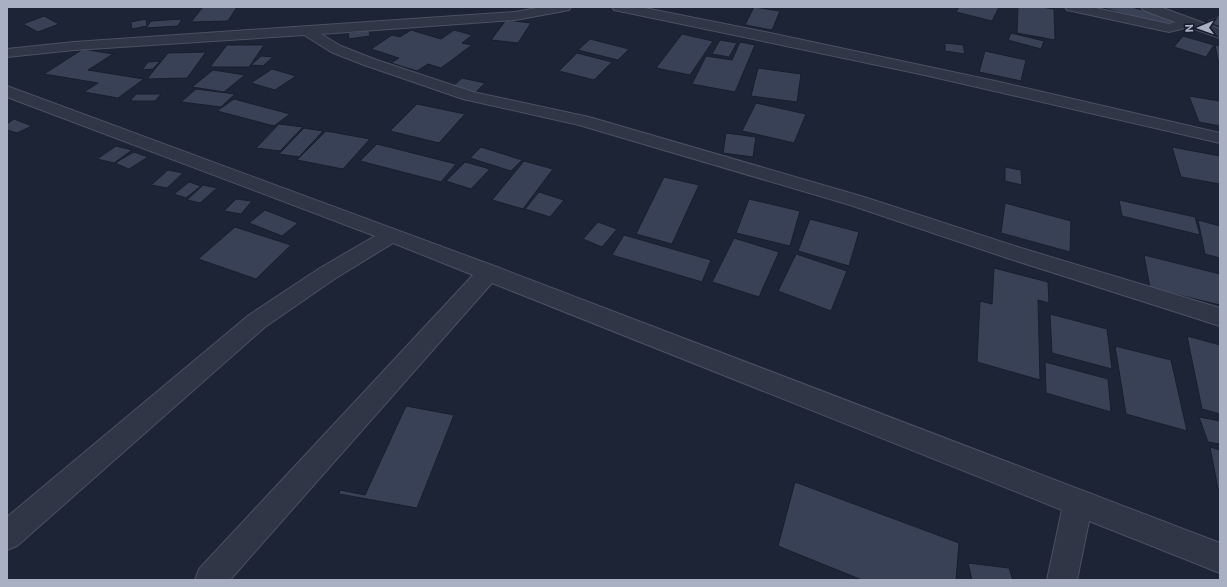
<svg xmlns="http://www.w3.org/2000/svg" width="1227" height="587" font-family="Commissioner,sans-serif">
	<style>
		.building { fill: #394157; stroke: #181e2c }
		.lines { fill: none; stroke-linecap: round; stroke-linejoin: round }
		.minor-casing { stroke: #4b5161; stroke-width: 2 }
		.minor { fill: #313646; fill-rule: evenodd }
	</style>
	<rect width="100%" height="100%" fill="#1d2436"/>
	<g class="building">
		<path d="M 203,7 L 237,7 L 228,21 L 191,22 Z"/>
		<path d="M 754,7 L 780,11 L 772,30 L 745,25 Z"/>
		<path d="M 959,7 L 999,7 L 992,21 L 956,12 Z"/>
		<path d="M 1018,7 L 1041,7 L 1054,9 L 1055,40 L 1017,33 Z"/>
		<path d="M 1132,7 L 1174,19 L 1168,26 L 1103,8 Z"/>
		<path d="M 1220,15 L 1220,27 L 1205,21 Z"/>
		<path d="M 44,16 L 59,24 L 38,32 L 23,24 Z"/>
		<path d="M 146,19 L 147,26 L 132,29 L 131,22 Z"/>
		<path d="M 182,19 L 178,26 L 146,28 L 151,21 Z"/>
		<path d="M 506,20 L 531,23 L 518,43 L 491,40 Z"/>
		<path d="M 369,30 L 370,36 L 349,39 L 348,33 Z"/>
		<path d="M 411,30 L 441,39 L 454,30 L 472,35 L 462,43 L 472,45 L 441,68 L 428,64 L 417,71 L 391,63 L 399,58 L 371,49 L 392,35 L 400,37 Z"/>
		<path d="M 1011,33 L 1044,41 L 1041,49 L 1008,40 Z"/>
		<path d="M 682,34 L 713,41 L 690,75 L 656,68 Z"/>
		<path d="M 1183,36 L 1214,45 L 1206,57 L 1174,47 Z"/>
		<path d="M 590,39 L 629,49 L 618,60 L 578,50 Z"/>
		<path d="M 720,40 L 737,43 L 729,57 L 712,54 Z"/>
		<path d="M 740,42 L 755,45 L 735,92 L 692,84 L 706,56 L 732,60 Z"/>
		<path d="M 945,43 L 963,45 L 965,54 L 945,51 Z"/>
		<path d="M 227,45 L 264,45 L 249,67 L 210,67 Z"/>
		<path d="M 1215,45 L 1220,46 L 1220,69 Z"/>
		<path d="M 83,49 L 113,54 L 88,70 L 144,79 L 118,98 L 84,92 L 98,83 L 44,74 Z"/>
		<path d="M 985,51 L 1026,60 L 1021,81 L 979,72 Z"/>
		<path d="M 206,52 L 187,78 L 147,79 L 168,53 Z"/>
		<path d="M 577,53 L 612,62 L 594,80 L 559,71 Z"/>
		<path d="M 261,56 L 273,57 L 263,66 L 251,65 Z"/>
		<path d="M 160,61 L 153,69 L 142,70 L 148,62 Z"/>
		<path d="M 758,68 L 801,74 L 797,102 L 751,96 Z"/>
		<path d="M 272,69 L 296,76 L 275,90 L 251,83 Z"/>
		<path d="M 213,70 L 245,75 L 224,92 L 192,87 Z"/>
		<path d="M 462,78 L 485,83 L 475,93 L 452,87 Z"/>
		<path d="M 196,89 L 235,94 L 221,107 L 181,102 Z"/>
		<path d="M 136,94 L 161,94 L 155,101 L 130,101 Z"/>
		<path d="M 1189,96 L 1220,101 L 1220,126 L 1199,122 Z"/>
		<path d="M 234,99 L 290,114 L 274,126 L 217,111 Z"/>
		<path d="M 756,103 L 806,114 L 794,143 L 742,131 Z"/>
		<path d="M 417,104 L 465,114 L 439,143 L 390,131 Z"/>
		<path d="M 14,119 L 32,126 L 17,133 L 7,130 L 7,124 Z"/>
		<path d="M 279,124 L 303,127 L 280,151 L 256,148 Z"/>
		<path d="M 304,128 L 323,131 L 299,157 L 279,154 Z"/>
		<path d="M 326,131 L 370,139 L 343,169 L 297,160 Z"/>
		<path d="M 726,133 L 756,137 L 753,157 L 723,153 Z"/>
		<path d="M 377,144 L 456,164 L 441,182 L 360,161 Z"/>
		<path d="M 116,146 L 132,150 L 114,163 L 97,159 Z"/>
		<path d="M 481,147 L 522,160 L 511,171 L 470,158 Z"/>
		<path d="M 1172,147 L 1220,156 L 1220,184 L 1181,177 Z"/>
		<path d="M 134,152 L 148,157 L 129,169 L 115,163 Z"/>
		<path d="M 524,161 L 553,169 L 523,209 L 492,200 Z"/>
		<path d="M 465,162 L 490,169 L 471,189 L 446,181 Z"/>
		<path d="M 1005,167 L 1021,170 L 1022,185 L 1005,181 Z"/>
		<path d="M 168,170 L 183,173 L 167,188 L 151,185 Z"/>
		<path d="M 664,177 L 699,185 L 672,244 L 636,234 Z"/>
		<path d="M 189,182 L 201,186 L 186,198 L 174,194 Z"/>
		<path d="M 203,185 L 217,188 L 200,203 L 187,200 Z"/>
		<path d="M 539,192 L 564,200 L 550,217 L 525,209 Z"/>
		<path d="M 236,199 L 252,201 L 241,214 L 224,211 Z"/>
		<path d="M 749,199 L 800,211 L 790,246 L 736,233 Z"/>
		<path d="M 1119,200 L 1195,217 L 1200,235 L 1122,216 Z"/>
		<path d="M 1005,203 L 1071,221 L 1070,252 L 1001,233 Z"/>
		<path d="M 265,210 L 298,223 L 282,236 L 249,223 Z"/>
		<path d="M 810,219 L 859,232 L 849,266 L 798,251 Z"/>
		<path d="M 1198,220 L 1220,226 L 1220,258 L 1205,254 Z"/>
		<path d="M 598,222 L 617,229 L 602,247 L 583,239 Z"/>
		<path d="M 235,227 L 291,245 L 256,279 L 198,259 Z"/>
		<path d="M 624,235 L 711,260 L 702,282 L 612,255 Z"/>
		<path d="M 734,238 L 779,252 L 759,297 L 712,282 Z"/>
		<path d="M 796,254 L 847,271 L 831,311 L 778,291 Z"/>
		<path d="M 1144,255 L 1220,274 L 1220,305 L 1150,288 Z"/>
		<path d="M 994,268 L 1048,282 L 1049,303 L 1038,300 L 1040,380 L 977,362 L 980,301 L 992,304 Z"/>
		<path d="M 1050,314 L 1107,329 L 1112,369 L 1052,353 Z"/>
		<path d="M 1187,336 L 1220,345 L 1220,414 L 1202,409 Z"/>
		<path d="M 1115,346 L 1171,360 L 1187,431 L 1126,414 Z"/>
		<path d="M 1045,362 L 1108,379 L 1111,412 L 1046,393 Z"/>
		<path d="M 406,406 L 454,415 L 417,508 L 339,494 L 340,490 L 365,495 Z"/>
		<path d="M 1199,417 L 1220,421 L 1220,444 L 1208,442 Z"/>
		<path d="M 1210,447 L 1220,450 L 1220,490 L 1218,489 Z"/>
		<path d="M 795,482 L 959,543 L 956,580 L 862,580 L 778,546 Z"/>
		<path d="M 968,563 L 1009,568 L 1013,580 L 972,580 Z"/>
	</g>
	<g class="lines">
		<defs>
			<g id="minor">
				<path d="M 542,7 L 571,7 L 569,10 L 564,11 L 515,20 L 321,34 L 341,46 L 374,59 L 473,92 L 589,117 L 864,197 L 1021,248 L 1220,308 L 1220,326 L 1007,258 L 850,205 L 579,125 L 463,99 L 364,65 L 331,52 L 304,35 L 74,50 L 7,57 L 7,49 L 74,42 L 515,12 Z"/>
				<path d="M 612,7 L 640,7 L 770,33 L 995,81 L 1220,133 L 1220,143 L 920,74 L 619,11 L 614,10 Z"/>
				<path d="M 1065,7 L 1091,7 L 1169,24 L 1175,22 L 1143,10 L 1141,7 L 1160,7 L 1220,29 L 1220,38 L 1189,27 L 1169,32 L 1072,11 L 1067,10 Z"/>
				<path d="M 7,86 L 497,267 L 1220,543 L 1220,573 L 1089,521 L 1077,580 L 1047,580 L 1062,510 L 492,283 L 230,580 L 195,580 L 199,569 L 473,275 L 393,243 L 336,278 L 265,327 L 17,546 L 7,550 L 7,517 L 249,315 L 320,268 L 375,236 L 7,97 Z"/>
			</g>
		</defs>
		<use href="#minor" class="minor-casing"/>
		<use href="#minor" class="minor"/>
	</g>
	<rect width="1227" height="587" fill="none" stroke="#aab0c4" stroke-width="16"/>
	<g transform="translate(1199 28) rotate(268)" stroke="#171c2a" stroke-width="3" paint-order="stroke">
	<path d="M0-3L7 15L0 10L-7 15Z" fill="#aab0c4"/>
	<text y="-6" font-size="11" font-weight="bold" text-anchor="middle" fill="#aab0c4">N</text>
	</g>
</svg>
